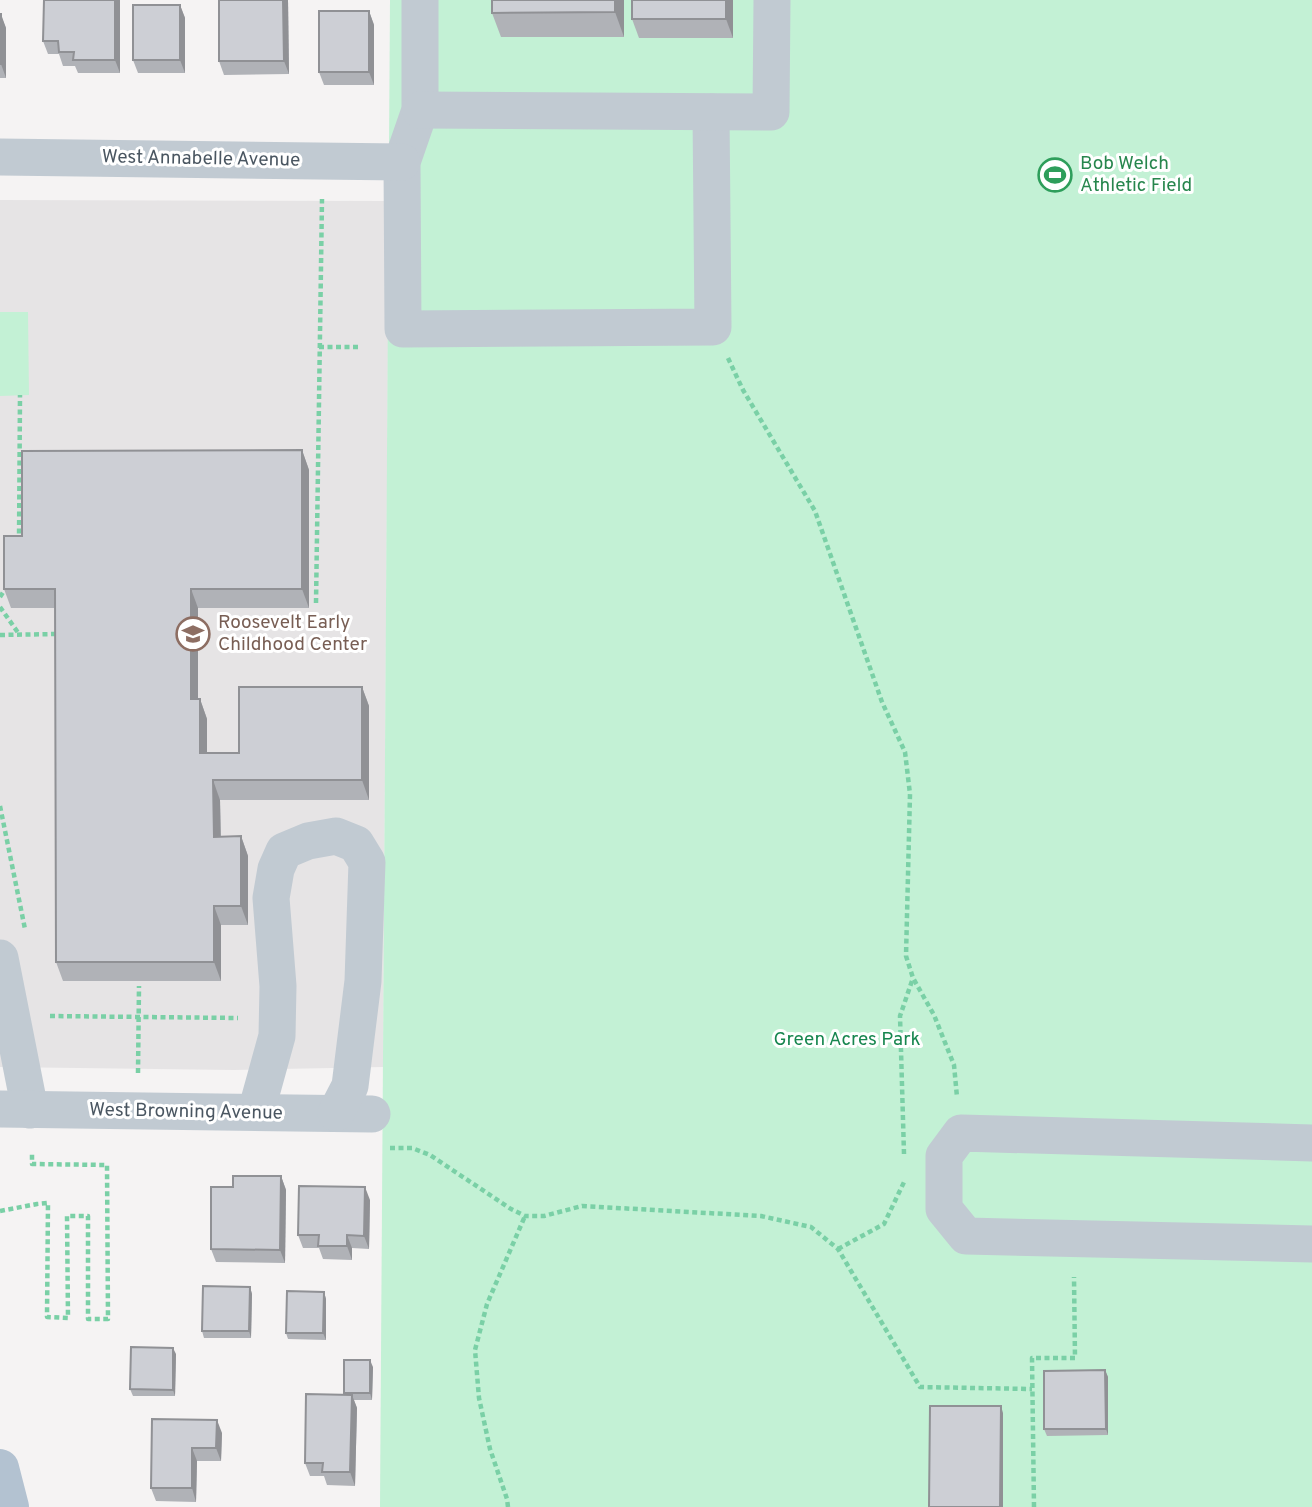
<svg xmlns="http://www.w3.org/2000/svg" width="1312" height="1507" font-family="Overpass,sans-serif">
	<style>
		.education { fill: #e6e4e5 }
		.green { fill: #c3f1d5 }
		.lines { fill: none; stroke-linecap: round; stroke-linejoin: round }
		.path { stroke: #7ad0a6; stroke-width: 4.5; stroke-dasharray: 5 3.5; stroke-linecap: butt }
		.minor { stroke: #c1cad2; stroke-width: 37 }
		.major { stroke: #b3c2d1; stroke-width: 38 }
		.wall { fill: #b0b2b7 }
		.shaded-wall { fill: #909195 }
		.building { fill: #cdcfd5; stroke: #909195; stroke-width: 2 }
		.labels { text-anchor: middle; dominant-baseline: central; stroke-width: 6; stroke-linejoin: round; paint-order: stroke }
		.street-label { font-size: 19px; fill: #4a5661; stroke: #fff }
		.leisure-label { font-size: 19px; fill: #27864d; stroke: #fff; text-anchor: start }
		.education-label { font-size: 19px; fill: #785e54; stroke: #fff; text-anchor: start }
		.park-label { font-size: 19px; fill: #17864f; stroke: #fff }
	</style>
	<rect width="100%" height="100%" fill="#f5f3f3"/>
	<path class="education" d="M 0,200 L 389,201 L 383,1067 L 234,1070 L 0,1067 Z"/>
	<g class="green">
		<path d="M 390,0 L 1312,0 L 1312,1507 L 380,1507 Z"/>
		<path d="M 0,312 L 28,312 L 29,395 L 0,396 Z"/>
	</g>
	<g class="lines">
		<g class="path">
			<path d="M 319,347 L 360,347"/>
			<path d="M 728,358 L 743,390 L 815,511 L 882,702 L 905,752 L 910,794 L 906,956 L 913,978 L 934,1015 L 954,1065 L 957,1097"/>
			<path d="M 19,542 L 20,395"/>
			<path d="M 0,597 L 6,588"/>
			<path d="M 316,603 L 322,199"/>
			<path d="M 0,607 L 19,634"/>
			<path d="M 0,635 L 57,634"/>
			<path d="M 0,806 L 25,929"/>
			<path d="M 50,1016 L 238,1018"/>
			<path d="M 138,1073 L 139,986"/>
			<path d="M 390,1148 L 412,1148 L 430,1155 L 511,1209 L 525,1216 L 544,1216 L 582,1206 L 761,1216 L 811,1227 L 838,1249 L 920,1387 L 1032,1389"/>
			<path d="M 904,1154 L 900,1016 L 913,978"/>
			<path d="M 0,1211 L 37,1204 L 48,1203 L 47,1317 L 68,1318 L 67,1216 L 88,1216 L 88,1319 L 108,1319 L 107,1165 L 32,1164 L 32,1152"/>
			<path d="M 838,1249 L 884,1224 L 905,1180"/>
			<path d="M 508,1507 L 507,1499 L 490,1449 L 479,1398 L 475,1350 L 487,1304 L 525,1216"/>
			<path d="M 1034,1507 L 1032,1358 L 1075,1358 L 1074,1277"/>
		</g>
		<g class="minor">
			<path d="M 420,0 L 420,110 L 402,162 L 403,329 L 713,327 L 711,112"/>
			<path d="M 420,110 L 771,112 L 772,0"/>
			<path d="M 0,157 L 402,162"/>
			<path d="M 0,958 L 30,1110"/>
			<path d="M 0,1109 L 372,1114"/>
			<path d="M 256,1112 L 277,1036 L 278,986 L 271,898 L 276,869 L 284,851 L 308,841 L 336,836 L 356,844 L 367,862 L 363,981 L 350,1086 L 336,1113"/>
			<path d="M 1312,1143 L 961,1133 L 944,1156 L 944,1209 L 966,1236 L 1312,1244"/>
		</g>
		<path class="major" d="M 0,1468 L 10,1507"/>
	</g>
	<g class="wall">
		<path d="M 120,0 L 120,73 L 78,73 L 75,66 L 63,66 L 59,54 L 48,54 L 43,41 Z"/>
		<path d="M 219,0 L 288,0 L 289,74 L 224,75 L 219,61 Z"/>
		<path d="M 492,0 L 624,0 L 624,37 L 501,37 L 492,13 Z"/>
		<path d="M 733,0 L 733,38 L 639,38 L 632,19 Z"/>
		<path d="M 180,5 L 185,18 L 185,73 L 138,73 L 133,60 Z"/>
		<path d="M 369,11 L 374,25 L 374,85 L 324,85 L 319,72 Z"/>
		<path d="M 0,14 L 6,28 L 6,78 L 0,78 Z"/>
		<path d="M 302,450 L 309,470 L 309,608 L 198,608 L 198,699 L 200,699 L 207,719 L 207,753 L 239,753 L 362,687 L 369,706 L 369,800 L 220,800 L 221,837 L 241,836 L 248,856 L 248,925 L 221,925 L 221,981 L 63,981 L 56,962 L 55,608 L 11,608 L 4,589 L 22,536 Z"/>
		<path d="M 281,1176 L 286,1190 L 285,1263 L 216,1262 L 211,1249 L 233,1187 Z"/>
		<path d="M 370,1200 L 369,1249 L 352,1248 L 352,1260 L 323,1259 L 319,1248 L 303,1248 L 298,1235 Z"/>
		<path d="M 250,1287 L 252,1294 L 251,1338 L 204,1338 L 202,1331 Z"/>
		<path d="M 324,1292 L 326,1299 L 326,1340 L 288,1339 L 286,1333 Z"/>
		<path d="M 176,1354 L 175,1396 L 133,1396 L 130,1389 Z"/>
		<path d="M 373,1367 L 372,1400 L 354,1400 L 357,1408 L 355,1486 L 327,1485 L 324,1476 L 310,1476 L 305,1463 L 345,1394 L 344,1393 Z"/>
		<path d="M 1105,1370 L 1108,1377 L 1108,1435 L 1047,1436 L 1044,1429 Z"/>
		<path d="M 152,1419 L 222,1433 L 221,1461 L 197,1461 L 196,1502 L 156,1501 L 151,1488 Z"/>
	</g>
	<g class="shaded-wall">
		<path d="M 115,0 L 120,0 L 120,73 L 115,60 Z"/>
		<path d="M 283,0 L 288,0 L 289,74 L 284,61 Z"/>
		<path d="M 615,0 L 624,0 L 624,37 L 615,12 Z"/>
		<path d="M 726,0 L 733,0 L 733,38 L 726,19 Z"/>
		<path d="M 180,5 L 185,18 L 185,73 L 180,60 Z"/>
		<path d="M 369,11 L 374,25 L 374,85 L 369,72 Z"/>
		<path d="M 1,14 L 6,28 L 6,78 L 1,64 Z"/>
		<path d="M 302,450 L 309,470 L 309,608 L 302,589 Z"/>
		<path d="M 191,589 L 198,608 L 198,718 L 191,699 Z"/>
		<path d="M 362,687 L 369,706 L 369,800 L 362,780 Z"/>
		<path d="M 200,699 L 207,719 L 207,772 L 200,753 Z"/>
		<path d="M 213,780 L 220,800 L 221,856 L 214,837 Z"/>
		<path d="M 241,836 L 248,856 L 248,925 L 241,906 Z"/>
		<path d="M 214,906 L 221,925 L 221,981 L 214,962 Z"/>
		<path d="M 281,1176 L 286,1190 L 285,1263 L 280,1250 Z"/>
		<path d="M 365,1187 L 370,1200 L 369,1249 L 364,1236 Z"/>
		<path d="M 347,1235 L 352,1248 L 352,1260 L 347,1246 Z"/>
		<path d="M 250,1287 L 252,1294 L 251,1338 L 249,1331 Z"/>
		<path d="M 324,1292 L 326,1299 L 326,1340 L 323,1333 Z"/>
		<path d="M 173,1348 L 176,1354 L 175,1396 L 173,1390 Z"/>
		<path d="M 370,1360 L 373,1367 L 372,1400 L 370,1393 Z"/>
		<path d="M 1105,1370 L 1108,1377 L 1108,1435 L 1106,1429 Z"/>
		<path d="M 352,1395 L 357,1408 L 355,1486 L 350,1472 Z"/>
		<path d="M 1001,1406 L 1003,1413 L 1003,1507 L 1000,1507 Z"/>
		<path d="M 217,1420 L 222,1433 L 221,1461 L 216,1448 Z"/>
		<path d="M 192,1448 L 197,1461 L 196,1502 L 192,1488 Z"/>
	</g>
	<g class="building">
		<path d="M 44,0 L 115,0 L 115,60 L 73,60 L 74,52 L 59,52 L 58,41 L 43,41 Z"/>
		<path d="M 219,0 L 283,0 L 284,61 L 219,61 Z"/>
		<path d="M 492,0 L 615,0 L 615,12 L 492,13 Z"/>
		<rect x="632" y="0" width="94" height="19"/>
		<rect x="133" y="5" width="47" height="55"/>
		<rect x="319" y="11" width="50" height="61"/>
		<rect x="0" y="14" width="1" height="50"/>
		<path d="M 302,450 L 302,589 L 191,589 L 191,699 L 200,699 L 200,753 L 239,753 L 239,687 L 362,687 L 362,780 L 213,780 L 214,837 L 241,836 L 241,906 L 214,906 L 214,962 L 56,962 L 55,589 L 4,589 L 4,536 L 22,536 L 22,451 Z"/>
		<path d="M 233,1176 L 281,1176 L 280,1250 L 211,1249 L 211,1187 L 233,1187 Z"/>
		<path d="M 299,1186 L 365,1187 L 364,1236 L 347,1235 L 347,1246 L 318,1246 L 319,1235 L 298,1235 Z"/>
		<path d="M 203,1286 L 250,1287 L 249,1331 L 202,1331 Z"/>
		<path d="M 287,1291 L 324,1292 L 323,1333 L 286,1333 Z"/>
		<path d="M 131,1347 L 173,1348 L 173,1390 L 130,1389 Z"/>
		<rect x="344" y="1360" width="26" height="33"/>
		<path d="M 1105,1370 L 1106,1429 L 1044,1429 L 1044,1371 Z"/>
		<path d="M 306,1394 L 352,1395 L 350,1472 L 322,1472 L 323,1463 L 305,1463 Z"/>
		<path d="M 930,1406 L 1001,1406 L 1000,1507 L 929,1507 Z"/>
		<path d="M 152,1419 L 217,1420 L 216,1448 L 192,1448 L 192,1488 L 151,1488 Z"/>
	</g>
	<defs>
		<symbol id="stadium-ring" viewBox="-11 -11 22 22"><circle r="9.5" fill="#fff" stroke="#2e9e5b" stroke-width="1.5"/><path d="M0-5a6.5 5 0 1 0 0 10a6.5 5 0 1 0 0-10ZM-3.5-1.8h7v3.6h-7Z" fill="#2e9e5b"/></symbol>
		<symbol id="school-ring" viewBox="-11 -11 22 22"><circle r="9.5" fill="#fff" stroke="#8d6e63" stroke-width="1.5"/><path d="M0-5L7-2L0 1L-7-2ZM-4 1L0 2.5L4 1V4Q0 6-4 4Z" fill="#8d6e63"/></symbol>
	</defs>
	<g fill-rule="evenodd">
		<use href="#stadium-ring" x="1036" y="156" width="38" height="38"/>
		<use href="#school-ring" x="174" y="615" width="38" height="38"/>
	</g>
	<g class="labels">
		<g class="street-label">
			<text transform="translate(201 159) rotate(1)">West Annabelle Avenue</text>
			<text transform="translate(186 1112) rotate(1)">West Browning Avenue</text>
		</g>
		<g class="leisure-label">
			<text x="1080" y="164">Bob Welch<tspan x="1080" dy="22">Athletic Field</tspan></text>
		</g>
		<g class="education-label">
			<text x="218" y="623">Roosevelt Early<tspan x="218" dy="22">Childhood Center</tspan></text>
		</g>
		<g class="park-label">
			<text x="847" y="1040">Green Acres Park</text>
		</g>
	</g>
</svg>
